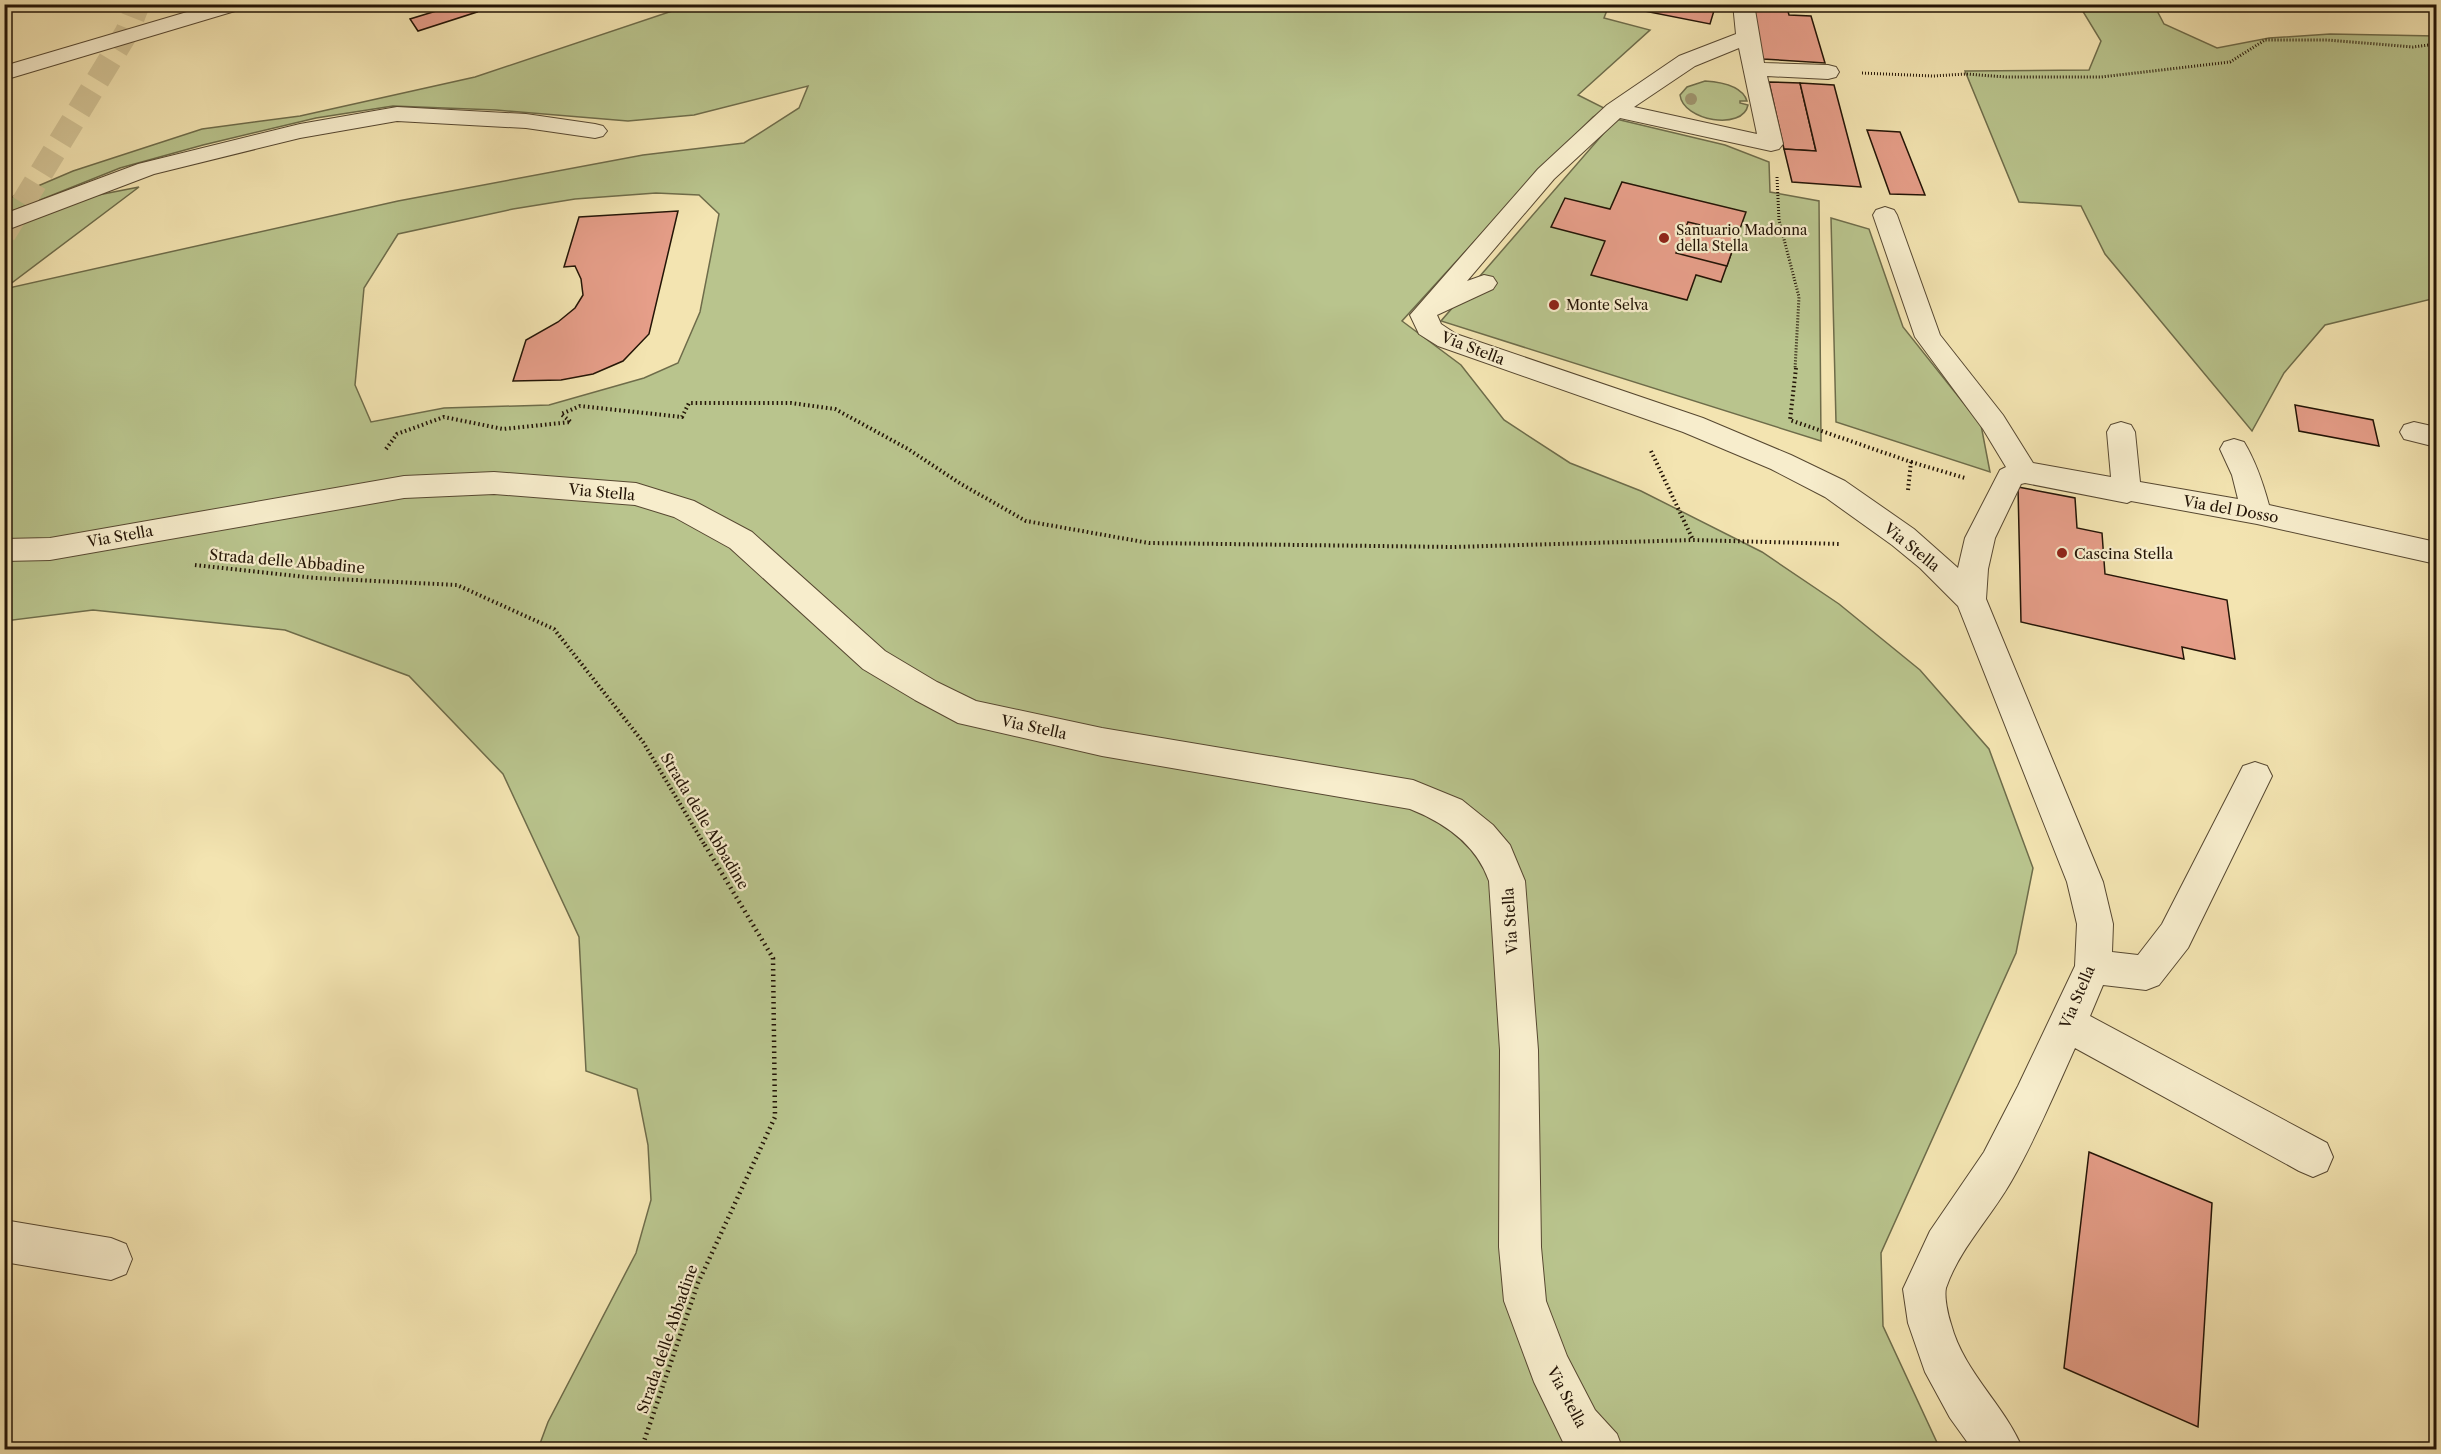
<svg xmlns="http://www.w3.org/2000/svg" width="2441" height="1454" font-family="'Libre Caslon Text',serif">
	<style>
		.green { fill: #b9c48d; stroke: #6e6c4a; stroke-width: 1.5; fill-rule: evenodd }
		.building { fill: #e69e89; stroke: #231406; stroke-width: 1.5 }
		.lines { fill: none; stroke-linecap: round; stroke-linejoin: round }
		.major-tunnel { stroke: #d4c597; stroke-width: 24; stroke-dasharray: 24 12; stroke-linecap: butt }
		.minor-casing { stroke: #574831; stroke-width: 2 }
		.path-far2 { stroke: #231406; stroke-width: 3; stroke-dasharray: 1 2; stroke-linecap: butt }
		.path-far1 { stroke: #231406; stroke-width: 4; stroke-dasharray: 1.5 3; stroke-linecap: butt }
		.path { stroke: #231406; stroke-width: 4.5; stroke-dasharray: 1.5 4; stroke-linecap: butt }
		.minor { fill: #f7edcc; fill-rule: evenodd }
		.tree { fill: #9e946d }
		.poi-dot { fill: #8f2418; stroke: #f7edcc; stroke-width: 2 }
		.labels { text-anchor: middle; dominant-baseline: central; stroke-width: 4.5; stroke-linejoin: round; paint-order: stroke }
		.far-poi-label { font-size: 14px; fill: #231406; stroke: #f7edcc; text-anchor: start }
		.street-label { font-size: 15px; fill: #231406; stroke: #f7edcc }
		.poi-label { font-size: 15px; fill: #231406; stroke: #f7edcc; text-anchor: start }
	</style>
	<rect width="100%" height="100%" fill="#f3e4b1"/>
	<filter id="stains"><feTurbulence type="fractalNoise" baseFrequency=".00333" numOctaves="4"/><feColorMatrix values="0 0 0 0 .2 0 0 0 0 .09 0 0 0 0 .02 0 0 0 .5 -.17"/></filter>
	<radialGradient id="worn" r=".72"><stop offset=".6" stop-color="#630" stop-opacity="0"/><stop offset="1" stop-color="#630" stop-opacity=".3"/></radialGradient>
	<g class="green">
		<path d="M 690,5 L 1609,5 L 1604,18 L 1650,30 L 1578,95 L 1606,109 L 1593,117 L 1523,188 L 1402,321 L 1461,365 L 1504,420 L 1570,463 L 1641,491 L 1762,552 L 1839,604 L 1920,670 L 1989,749 L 2033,868 L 2016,953 L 1881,1253 L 1883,1326 L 1940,1449 L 538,1449 L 548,1422 L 636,1253 L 651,1200 L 648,1145 L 637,1089 L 586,1071 L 579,937 L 503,774 L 409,676 L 285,630 L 93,610 L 5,621 L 4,289 L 398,201 L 643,155 L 744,143 L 799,108 L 808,86 L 694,115 L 628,121 L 496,110 L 393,106 L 316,118 L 203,145 L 120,168 L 5,214 L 5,200 L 73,171 L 202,129 L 300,116 L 475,77 ZM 656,193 L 699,195 L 719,214 L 700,312 L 678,363 L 644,378 L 549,405 L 444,408 L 371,422 L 355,385 L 364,288 L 398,234 L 513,209 L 575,199 Z"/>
		<path d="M 2079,5 L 2154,5 L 2164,24 L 2217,48 L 2269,38 L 2330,34 L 2436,36 L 2436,298 L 2325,325 L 2284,373 L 2252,431 L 2105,254 L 2081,206 L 2019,202 L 1965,71 L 2089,70 L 2101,41 Z"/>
		<path d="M 1705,81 C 1720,82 1742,85 1747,101 L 1740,101 L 1740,103 L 1748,105 C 1743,131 1683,121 1680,95 L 1687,87 Z"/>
		<path d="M 1616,119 L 1725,145 L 1769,162 L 1770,192 L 1819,201 L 1821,441 L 1441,321 Z"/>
		<path d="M 139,187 L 5,288 L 5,230 L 93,196 Z"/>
		<path d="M 1831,218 L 1869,229 L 1903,327 L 1981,425 L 1990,472 L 1836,422 Z"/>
	</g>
	<g class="building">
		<path d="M 459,4 L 471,4 L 477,12 L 418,31 L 410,19 Z"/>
		<path d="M 1641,4 L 1716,4 L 1710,24 L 1639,10 Z"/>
		<path d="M 1749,4 L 1786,4 L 1789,15 L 1811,16 L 1825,63 L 1763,59 Z"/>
		<path d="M 1769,82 L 1800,83 L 1816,151 L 1784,149 Z"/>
		<path d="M 1800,83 L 1834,85 L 1861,187 L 1792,182 L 1784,149 L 1816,151 Z"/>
		<path d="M 1867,130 L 1900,132 L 1925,195 L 1890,194 Z"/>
		<path d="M 1622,182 L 1746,212 L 1721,282 L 1696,275 L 1687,300 L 1591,275 L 1605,241 L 1551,227 L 1565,198 L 1610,209 Z"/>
		<path d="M 678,211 L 649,334 L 623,361 L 593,374 L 561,380 L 513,381 L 526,340 L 558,322 L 575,308 L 583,295 L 581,279 L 575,266 L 564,267 L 579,217 Z"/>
		<path d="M 1688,222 L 1738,234 L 1727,266 L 1676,253 Z"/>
		<path d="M 2295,405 L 2373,420 L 2379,446 L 2299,431 Z"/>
		<path d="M 2018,487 L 2075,498 L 2077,528 L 2102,533 L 2105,574 L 2227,600 L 2235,659 L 2182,647 L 2184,659 L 2021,622 Z"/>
		<path d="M 2089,1152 L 2212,1203 L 2198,1427 L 2064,1368 Z"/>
	</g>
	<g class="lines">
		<path class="major-tunnel" d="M 4,234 L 127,32 L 138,4"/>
		<defs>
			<g id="minor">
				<path d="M 214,4 L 248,4 L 245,8 L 4,80 L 4,66 Z"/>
				<path d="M 1733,4 L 1754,4 L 1764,63 L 1828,65 L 1836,67 L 1839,72 L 1836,77 L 1828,79 L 1767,76 L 1783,144 L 1779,149 L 1771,151 L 1620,118 L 1554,179 L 1467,281 L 1484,275 L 1493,277 L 1497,283 L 1493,289 L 1437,315 L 1441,324 L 1456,334 L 1703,418 L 1791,455 L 1845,481 L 1914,529 L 1958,568 L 1965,538 L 2000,470 L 2006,467 L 1983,429 L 1915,337 L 1873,215 L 1876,210 L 1885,207 L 1894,210 L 1897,215 L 1940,335 L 2003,415 L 2033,463 L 2111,477 L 2107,432 L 2111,425 L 2121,422 L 2131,425 L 2135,432 L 2140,482 L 2238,499 L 2232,475 L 2220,449 L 2224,442 L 2234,439 L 2244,442 C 2256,462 2263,483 2269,505 L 2436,542 L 2436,564 L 2257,524 L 2131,501 L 2127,503 L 2025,483 L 2021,484 L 1995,538 L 1988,569 L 1986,599 L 2103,882 L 2113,924 L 2112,952 L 2138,955 L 2162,924 L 2243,766 L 2255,762 L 2267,766 L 2272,776 L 2188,948 L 2159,985 L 2146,990 L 2103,985 L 2090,1016 L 2327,1143 L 2333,1157 L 2327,1171 L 2313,1177 L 2299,1171 L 2075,1048 C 2055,1092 2036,1138 2012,1180 C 1992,1216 1959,1249 1946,1288 C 1944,1297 1948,1315 1951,1324 C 1964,1373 2005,1405 2023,1450 L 1973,1450 L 1950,1418 L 1925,1372 L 1908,1323 L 1903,1289 L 1930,1231 L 1984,1152 L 2018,1086 L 2075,966 L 2077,924 L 2067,882 L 1958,606 L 1920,568 L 1892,545 L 1825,497 L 1771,469 L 1683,432 L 1438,346 L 1419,334 L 1410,315 L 1538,169 L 1607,105 L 1679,56 L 1736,34 ZM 1739,48 L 1757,134 L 1634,107 L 1695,66 Z"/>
				<path d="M 397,107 L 526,114 L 595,124 L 603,126 L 607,131 L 603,136 L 595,138 L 526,128 L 397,121 L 300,138 L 154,174 L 4,231 L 4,214 L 138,164 L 300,124 Z"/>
				<path d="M 2414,422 L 2436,427 L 2436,447 L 2404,439 L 2400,432 L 2404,425 Z"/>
				<path d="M 494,472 L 636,483 L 694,501 L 752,532 L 885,651 L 937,682 L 976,701 L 1102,728 L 1413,780 L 1462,800 L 1493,825 L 1510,845 L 1525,881 L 1538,1050 L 1541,1247 L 1546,1301 L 1567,1356 L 1595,1410 L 1617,1434 L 1623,1450 L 1570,1450 L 1563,1442 L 1534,1382 L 1504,1301 L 1499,1247 L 1500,1050 L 1489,881 C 1476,844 1445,823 1410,809 L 1102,756 L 958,723 L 915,700 L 863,669 L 730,548 L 674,517 L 635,505 L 494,494 L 404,498 L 50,560 L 4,561 L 4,539 L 50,538 L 404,476 Z"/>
				<path d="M 4,1220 L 111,1238 L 126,1244 L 132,1259 L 126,1274 L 111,1280 L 4,1262 Z"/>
			</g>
		</defs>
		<use href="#minor" class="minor-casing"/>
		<g class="path-far2">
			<path d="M 1862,73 L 1933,76 L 1966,74 L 2006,77 L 2101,77 L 2230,62 L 2265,40 L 2327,40 L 2413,47 L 2436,44"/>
			<path d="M 1777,177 L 1779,220 L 1799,297 L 1795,369"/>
		</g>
		<g class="path-far1">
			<path d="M 1796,368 L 1790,420 L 1911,462 L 1908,490"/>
			<path d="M 386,449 L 397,434 L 444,417 L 503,429 L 571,422 L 561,414 L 580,406 L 682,417 L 689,403 L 791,403 L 835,409 L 908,449 L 961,484 L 1026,521 L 1149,543 L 1453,547 L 1693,540 L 1841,544"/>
			<path d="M 1651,451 L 1693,540"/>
			<path d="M 1911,462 L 1965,478"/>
			<path d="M 195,565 L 315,578 L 457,585 L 554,629 L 643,742 L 704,844"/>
		</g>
		<path class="path" d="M 641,1450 L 698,1283 L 775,1117 L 773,958 L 703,842"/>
		<use href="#minor" class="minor"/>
	</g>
	<circle class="tree" cx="1691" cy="99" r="6"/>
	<g class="poi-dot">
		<circle cx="1664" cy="238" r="6"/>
		<circle cx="1554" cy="305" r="6"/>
		<circle cx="2062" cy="553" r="6"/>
	</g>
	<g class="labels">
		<g class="far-poi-label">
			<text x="1676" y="230">Santuario Madonna<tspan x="1676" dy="16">della Stella</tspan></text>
			<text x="1566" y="305">Monte Selva</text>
		</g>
		<g class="street-label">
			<text transform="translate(1473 348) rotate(21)">Via Stella</text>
			<text transform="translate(602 492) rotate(5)">Via Stella</text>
			<text transform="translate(2231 509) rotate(10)">Via del Dosso</text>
			<text transform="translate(120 536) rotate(-10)">Via Stella</text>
			<text transform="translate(1912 547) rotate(39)">Via Stella</text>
			<text transform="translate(287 561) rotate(5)">Strada delle Abbadine</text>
			<text transform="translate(1034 727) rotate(12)">Via Stella</text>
			<text transform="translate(705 821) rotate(59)">Strada delle Abbadine</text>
			<text transform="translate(1510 921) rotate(-94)">Via Stella</text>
			<text transform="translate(2077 997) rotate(-67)">Via Stella</text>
			<text transform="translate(667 1339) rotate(-71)">Strada delle Abbadine</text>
			<text transform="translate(1567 1397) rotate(62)">Via Stella</text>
		</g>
		<g class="poi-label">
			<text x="2074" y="553">Cascina Stella</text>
		</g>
	</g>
	<rect width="2441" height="1454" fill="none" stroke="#f3e4b1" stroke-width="24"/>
	<rect x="6" y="6" width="2429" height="1442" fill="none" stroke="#231406" stroke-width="3"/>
	<rect x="12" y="12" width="2417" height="1430" fill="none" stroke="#231406" stroke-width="1.5"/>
	<rect width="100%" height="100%" filter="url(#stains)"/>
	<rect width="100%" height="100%" fill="url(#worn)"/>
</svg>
